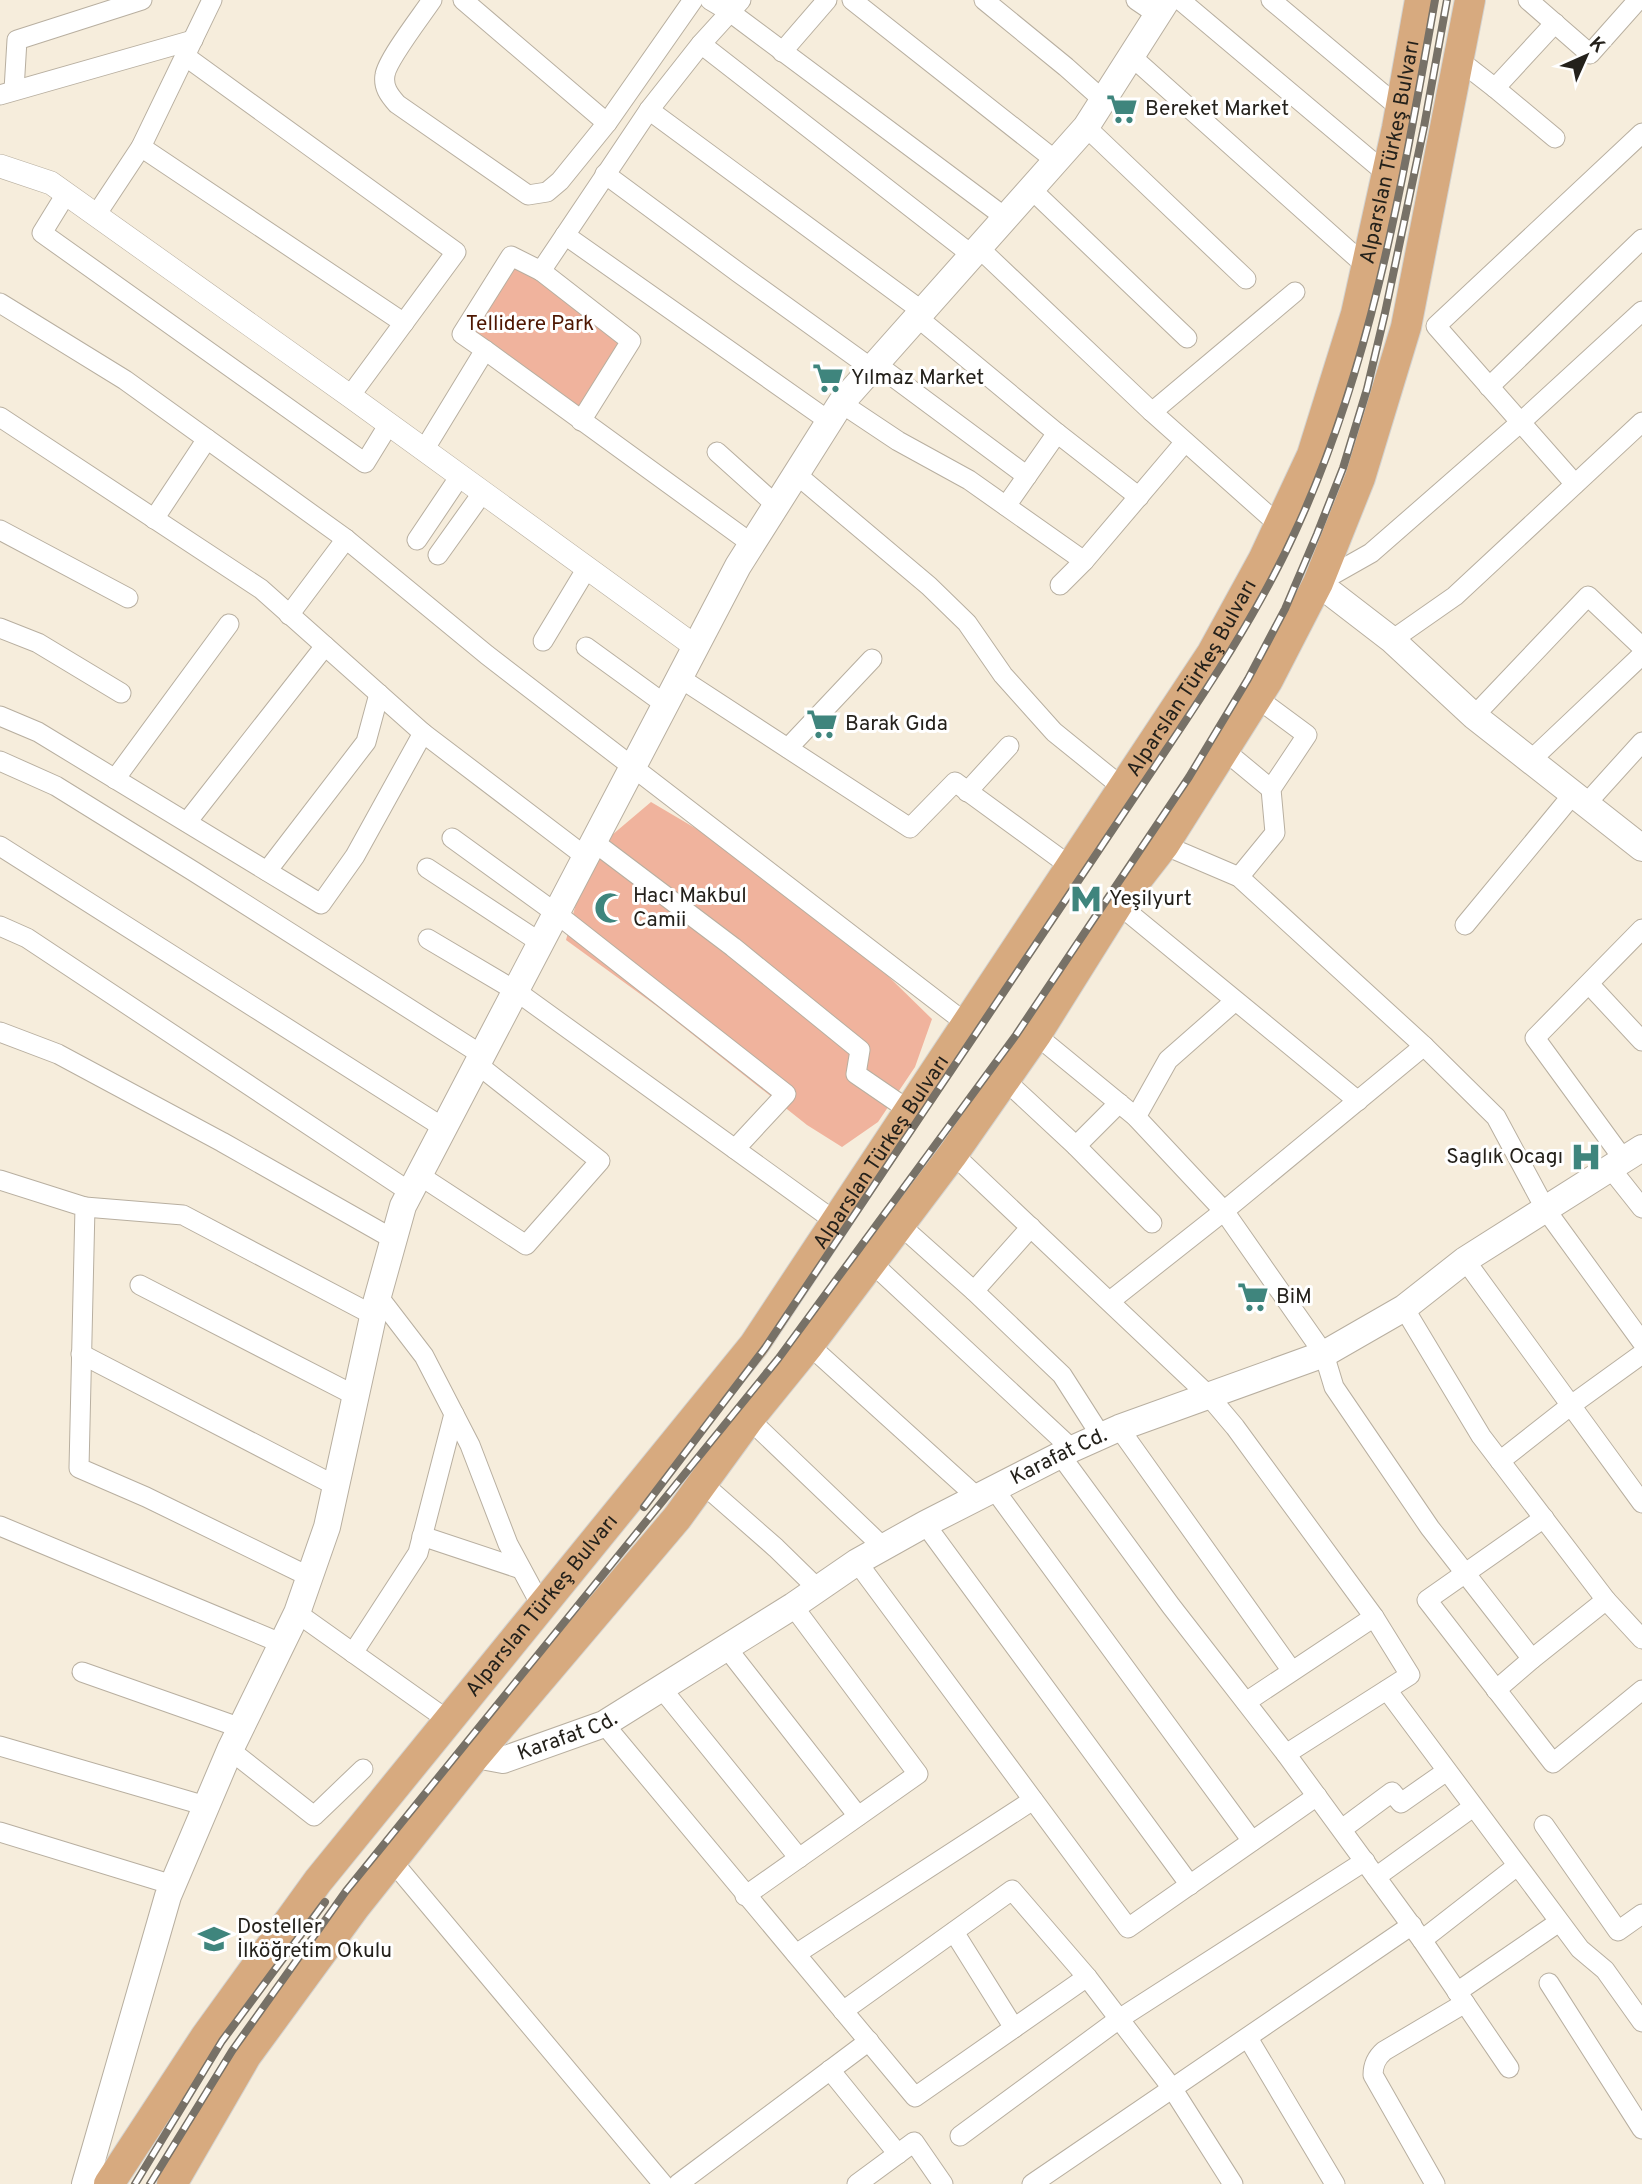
<svg xmlns="http://www.w3.org/2000/svg" width="1642" height="2184" font-family="Overpass,sans-serif">
	<style>
		.green { fill: #f0b39d }
		.lines { fill: none; stroke-linecap: round; stroke-linejoin: round }
		.minor-casing { stroke: #b8afa0; stroke-width: 21 }
		.tertiary-casing { stroke: #b8afa0; stroke-width: 24 }
		.secondary-casing { stroke: #b8afa0; stroke-width: 28 }
		.primary-casing { stroke: #d3d3d1; stroke-width: 32 }
		.minor { stroke: #fff; stroke-width: 19 }
		.tertiary { stroke: #fff; stroke-width: 23 }
		.secondary { stroke: #fff; stroke-width: 26 }
		.primary { stroke: #d7aa7f; stroke-width: 30 }
		.rail-casing { stroke: #777167; stroke-width: 8 }
		.rail { stroke: #fff; stroke-width: 5; stroke-dasharray: 16; stroke-linecap: butt }
		.labels { text-anchor: middle; dominant-baseline: central; stroke-width: 6; stroke-linejoin: round; paint-order: stroke }
		.poi-label { font-size: 21px; fill: #24211b; stroke: #fff; text-anchor: start }
		.street-label { font-size: 21px; fill: #24211b; stroke: #fff }
		.park-label { font-size: 21px; fill: #4e1601; stroke: #fff }
	</style>
	<rect width="100%" height="100%" fill="#f6eddc"/>
	<g class="green">
		<path d="M 513,261 L 624,342 L 580,414 L 467,333 Z"/>
		<path d="M 651,802 L 712,838 L 888,976 L 932,1019 L 915,1067 L 878,1122 L 842,1147 L 807,1125 L 658,1007 L 566,940 L 577,900 L 612,835 Z"/>
	</g>
	<g class="lines">
		<defs>
			<g id="minor">
				<path d="M 432,0 C 422,15 387,60 385,75 C 383,87 389,95 397,104 L 528,195 L 547,192 L 560,181 L 607,123 L 693,0"/>
				<path d="M 463,0 L 607,123"/>
				<path d="M 710,0 L 730,12 L 1006,218"/>
				<path d="M 852,0 L 1056,161"/>
				<path d="M 984,0 L 1066,67 L 1103,100"/>
				<path d="M 1136,0 L 1158,15"/>
				<path d="M 1180,0 L 1387,174"/>
				<path d="M 1271,0 L 1401,109"/>
				<path d="M 1528,0 L 1590,54 L 1638,0"/>
				<path d="M 701,44 L 972,255"/>
				<path d="M 782,52 L 827,0"/>
				<path d="M 185,56 L 456,252 L 350,396"/>
				<path d="M 1131,56 L 1366,266"/>
				<path d="M 1459,60 L 1495,88 L 1555,23"/>
				<path d="M 1495,88 L 1555,138"/>
				<path d="M 14,90 L 17,40 L 142,0"/>
				<path d="M 0,95 L 193,40"/>
				<path d="M 649,110 L 922,311"/>
				<path d="M 1086,127 L 1246,279"/>
				<path d="M 141,147 L 404,323"/>
				<path d="M 605,174 L 739,273 L 871,368"/>
				<path d="M 1031,189 L 1187,338"/>
				<path d="M 66,194 L 42,233 L 365,463 L 389,424"/>
				<path d="M 96,215 L 141,147 L 212,0"/>
				<path d="M 565,235 L 829,421"/>
				<path d="M 979,248 L 1152,412 L 1279,525"/>
				<path d="M 541,271 L 631,341 L 581,421"/>
				<path d="M 0,303 L 125,380 L 346,539 L 487,655 L 967,1024"/>
				<path d="M 917,317 L 1057,433"/>
				<path d="M 485,350 L 752,544"/>
				<path d="M 876,364 L 1027,476"/>
				<path d="M 1489,387 L 1642,239"/>
				<path d="M 841,403 L 898,441 L 969,480 L 1084,561"/>
				<path d="M 1152,412 L 1295,292"/>
				<path d="M 0,417 L 261,589 L 423,733 L 586,857"/>
				<path d="M 424,450 L 485,350 L 462,334 L 511,256 L 541,271 L 649,110 L 701,44 L 741,0"/>
				<path d="M 717,452 L 776,505"/>
				<path d="M 796,474 L 929,586 L 967,623 L 1003,675 L 1054,732 L 1122,787"/>
				<path d="M 1575,484 L 1436,326 L 1642,133"/>
				<path d="M 1006,506 L 1057,433 L 1139,497"/>
				<path d="M 154,519 L 207,439"/>
				<path d="M 0,530 L 128,598"/>
				<path d="M 417,540 L 460,476"/>
				<path d="M 438,555 L 483,492"/>
				<path d="M 1318,583 L 1371,553 L 1521,422 L 1642,311"/>
				<path d="M 1060,585 L 1084,561 L 1185,442"/>
				<path d="M 289,615 L 346,539"/>
				<path d="M 0,628 L 38,643 L 121,693"/>
				<path d="M 1392,640 L 1455,596 L 1642,422"/>
				<path d="M 543,641 L 587,568"/>
				<path d="M 586,647 L 666,705"/>
				<path d="M 680,678 L 910,828 L 955,782 L 1070,866"/>
				<path d="M 0,716 L 38,732 L 321,904 L 355,856 L 423,733"/>
				<path d="M 1474,716 L 1588,596 L 1642,647"/>
				<path d="M 788,748 L 872,659"/>
				<path d="M 1224,750 L 1271,789"/>
				<path d="M 1531,760 L 1642,655"/>
				<path d="M 0,761 L 56,786 L 193,871 L 482,1055"/>
				<path d="M 115,779 L 229,624"/>
				<path d="M 967,792 L 1009,746"/>
				<path d="M 1586,804 L 1642,742"/>
				<path d="M 187,822 L 325,646"/>
				<path d="M 452,838 L 557,914 L 786,1094 L 735,1149"/>
				<path d="M 594,842 L 733,947 L 860,1050 L 856,1074 L 910,1111"/>
				<path d="M 1164,845 L 1239,877 L 1424,1046 L 1496,1117 L 1546,1210 L 1642,1342"/>
				<path d="M 0,846 L 444,1128"/>
				<path d="M 427,868 L 541,943"/>
				<path d="M 267,871 L 366,742 L 379,694"/>
				<path d="M 1239,877 L 1275,833 L 1271,789 L 1307,735 L 1257,698"/>
				<path d="M 1118,904 L 1358,1101"/>
				<path d="M 1465,925 L 1574,793"/>
				<path d="M 0,926 L 27,938 L 410,1192"/>
				<path d="M 428,939 L 516,991 L 836,1222"/>
				<path d="M 1589,984 L 1642,1041"/>
				<path d="M 0,1032 L 58,1054 L 222,1142 L 393,1239"/>
				<path d="M 1036,1035 L 1136,1117 L 1224,1211 L 1324,1354 L 1334,1387 L 1430,1528 L 1532,1659"/>
				<path d="M 1005,1080 L 1076,1146 L 1152,1223"/>
				<path d="M 1136,1117 L 1168,1060 L 1235,1001"/>
				<path d="M 1076,1146 L 1119,1103"/>
				<path d="M 953,1154 L 1208,1395 L 1235,1427 L 1374,1617 L 1410,1675 L 1286,1754"/>
				<path d="M 1624,1160 L 1535,1038 L 1642,929"/>
				<path d="M 1611,1169 L 1642,1208"/>
				<path d="M 419,1175 L 526,1245 L 600,1161 L 477,1064"/>
				<path d="M 0,1180 L 85,1207 L 79,1468 L 146,1497 L 310,1577"/>
				<path d="M 85,1207 L 183,1215 L 373,1315"/>
				<path d="M 900,1225 L 974,1291 L 1062,1375 L 1101,1436"/>
				<path d="M 1465,1260 L 1642,1503"/>
				<path d="M 872,1263 L 1072,1449"/>
				<path d="M 140,1285 L 356,1396"/>
				<path d="M 974,1291 L 1031,1227"/>
				<path d="M 378,1296 L 424,1356 L 470,1445 L 508,1544 L 542,1607"/>
				<path d="M 1110,1301 L 1224,1211 L 1424,1046"/>
				<path d="M 1404,1308 L 1481,1436 L 1606,1600 L 1642,1639"/>
				<path d="M 809,1345 L 977,1497"/>
				<path d="M 81,1354 L 336,1486"/>
				<path d="M 749,1419 L 883,1547"/>
				<path d="M 1119,1428 L 1292,1671"/>
				<path d="M 1061,1456 L 1171,1606 L 1286,1754 L 1422,1940 L 1509,2068"/>
				<path d="M 1500,1461 L 1570,1406 L 1642,1354"/>
				<path d="M 703,1484 L 776,1548 L 818,1589"/>
				<path d="M 994,1489 L 1252,1841"/>
				<path d="M 1544,1518 L 1427,1600 L 1553,1763 L 1642,1690"/>
				<path d="M 925,1524 L 1190,1885"/>
				<path d="M 0,1526 L 283,1644"/>
				<path d="M 422,1536 L 521,1569"/>
				<path d="M 857,1562 L 1128,1928 L 1317,1796"/>
				<path d="M 297,1613 L 449,1721"/>
				<path d="M 726,1647 L 858,1816"/>
				<path d="M 353,1653 L 418,1553 L 454,1414"/>
				<path d="M 82,1672 L 241,1728"/>
				<path d="M 662,1689 L 799,1858"/>
				<path d="M 1387,1690 L 1580,1949 L 1605,1970 L 1642,2022"/>
				<path d="M 1496,1690 L 1532,1659 L 1606,1600"/>
				<path d="M 1246,1702 L 1374,1617"/>
				<path d="M 604,1724 L 915,2097 L 1087,1977"/>
				<path d="M 0,1746 L 206,1806"/>
				<path d="M 230,1750 L 314,1816 L 363,1769"/>
				<path d="M 1544,1825 L 1618,1931 L 1642,1914"/>
				<path d="M 1342,1829 L 1392,1792 L 1401,1803 L 1441,1775"/>
				<path d="M 0,1832 L 173,1885"/>
				<path d="M 393,1862 L 663,2184"/>
				<path d="M 1376,1877 L 1473,1807"/>
				<path d="M 745,1896 L 918,1774 L 793,1606"/>
				<path d="M 954,1932 L 1014,2028"/>
				<path d="M 1422,1940 L 1517,1866"/>
				<path d="M 796,1954 L 1033,1800"/>
				<path d="M 1549,1983 L 1642,2129"/>
				<path d="M 1457,1992 L 1559,1922"/>
				<path d="M 843,2011 L 1012,1890 L 1087,1977 L 1172,2088 L 1233,2184"/>
				<path d="M 1248,2038 L 1335,2184"/>
				<path d="M 830,2070 L 898,2154"/>
				<path d="M 960,2136 L 1119,2019 L 1365,1861"/>
				<path d="M 678,2184 L 869,2041"/>
				<path d="M 857,2184 L 914,2142 L 943,2184"/>
				<path d="M 1032,2184 L 1412,1925"/>
				<path d="M 1435,2184 L 1373,2075 C 1373,2065 1376,2058 1384,2051 L 1465,2003"/>
			</g>
			<path id="tertiary" d="M 0,166 L 51,183 L 350,396 L 696,647"/>
			<g id="secondary">
				<path d="M 1318,583 L 1392,640 L 1474,716 L 1642,848"/>
				<path id="s1" d="M 476,1755 L 503,1760 L 604,1724 L 793,1606 L 857,1562 L 925,1524 L 1072,1449 L 1119,1428 L 1324,1354 L 1404,1308 L 1465,1260 L 1642,1148"/>
				<path d="M 85,2184 L 168,1896 L 230,1750 L 297,1613 L 327,1527 L 376,1303 L 403,1206 L 738,566 L 841,403 L 1086,127 L 1167,0"/>
			</g>
			<g id="primary">
				<path id="s2" d="M 109,2184 L 206,2036 L 318,1881 L 754,1345 L 1212,653 L 1263,560 L 1312,455 L 1356,314 L 1397,128 L 1420,0"/>
				<path d="M 172,2184 L 246,2056 L 355,1907 L 476,1755 L 677,1518 L 749,1419 L 809,1345 L 953,1154 L 1036,1035 L 1118,904 L 1164,845 L 1268,680 L 1318,583 L 1360,478 L 1406,327 L 1470,0"/>
			</g>
		</defs>
		<use href="#minor" class="minor-casing"/>
		<use href="#tertiary" class="tertiary-casing"/>
		<use href="#secondary" class="secondary-casing"/>
		<use href="#primary" class="primary-casing"/>
		<use href="#minor" class="minor"/>
		<use href="#tertiary" class="tertiary"/>
		<use href="#secondary" class="secondary"/>
		<use href="#primary" class="primary"/>
		<defs>
			<g id="rail">
				<path d="M 644,1507 L 765,1348 L 1160,759 C 1209,686 1258,613 1295,532 C 1372,366 1403,179 1435,0"/>
				<path d="M 135,2184 L 222,2041 L 325,1902"/>
				<path d="M 150,2184 L 232,2051 L 346,1891 L 778,1359 L 1016,1035 L 1189,777 L 1248,679 L 1285,609 L 1317,534 L 1343,468 L 1367,389 L 1385,313 L 1424,127 L 1447,0"/>
			</g>
		</defs>
		<use href="#rail" class="rail-casing"/>
		<use href="#rail" class="rail"/>
	</g>
	<defs>
		<symbol id="supermarket-bare" viewBox="-9 -9 18 18"><path d="M-6-5.5h2.5l.6 2H6L4.5 2H-2.5L-4.4-4H-6ZM-1.5 3.2a1.3 1.3 0 1 0 .1 0ZM3 3.2a1.3 1.3 0 1 0 .1 0Z" fill="#3f857d" stroke="#fff" stroke-width="2.5" paint-order="stroke"/></symbol>
		<symbol id="metro-bare" viewBox="-9 -9 18 18"><path d="M-5.5 5V-5H-3L0 0L3-5H5.5V5H3V-.5L0 4L-3-.5V5Z" fill="#3f857d" stroke="#fff" stroke-width="2.5" paint-order="stroke"/></symbol>
		<symbol id="mosque-bare" viewBox="-9 -9 18 18"><path d="M3.5-4.9A6 6 0 1 0 3.5 4.9A5 5 0 1 1 3.5-4.9Z" fill="#3f857d" stroke="#fff" stroke-width="2.5" paint-order="stroke"/></symbol>
		<symbol id="hospital-bare" viewBox="-9 -9 18 18"><path d="M-5-5h3v3.5h4V-5h3V5h-3V1.5h-4V5h-3Z" fill="#3f857d" stroke="#fff" stroke-width="2.5" paint-order="stroke"/></symbol>
		<symbol id="school-bare" viewBox="-9 -9 18 18"><path d="M0-5L7-2L0 1L-7-2ZM-4 1L0 2.5L4 1V4Q0 6-4 4Z" fill="#3f857d" stroke="#fff" stroke-width="2.5" paint-order="stroke"/></symbol>
	</defs>
	<g fill-rule="evenodd">
		<use href="#supermarket-bare" x="1100" y="87" width="44" height="44"/>
		<use href="#supermarket-bare" x="806" y="356" width="44" height="44"/>
		<use href="#supermarket-bare" x="800" y="702" width="44" height="44"/>
		<use href="#metro-bare" x="1064" y="877" width="44" height="44"/>
		<use href="#mosque-bare" x="588" y="886" width="44" height="44"/>
		<use href="#hospital-bare" x="1564" y="1135" width="44" height="44"/>
		<use href="#supermarket-bare" x="1231" y="1275" width="44" height="44"/>
		<use href="#school-bare" x="192" y="1917" width="44" height="44"/>
	</g>
	<g class="labels">
		<g class="poi-label">
			<text x="1145" y="109">Bereket Market</text>
			<text x="851" y="378">Yılmaz Market</text>
			<text x="845" y="724">Barak Gıda</text>
			<text x="633" y="896">Hacı Makbul<tspan x="633" dy="24">Camii</tspan></text>
			<text x="1109" y="899">Yeşilyurt</text>
			<text x="1563" y="1157" text-anchor="end">Saglık Ocagı</text>
			<text x="1276" y="1297">BiM</text>
			<text x="237" y="1927">Dosteller<tspan x="237" dy="24">İlköğretim Okulu</tspan></text>
		</g>
		<g class="street-label">
			<text stroke="none"><textPath href="#s2" startOffset="2424">Alparslan Türkeş Bulvarı</textPath></text>
			<text stroke="none"><textPath href="#s2" startOffset="1857">Alparslan Türkeş Bulvarı</textPath></text>
			<text stroke="none"><textPath href="#s2" startOffset="1290">Alparslan Türkeş Bulvarı</textPath></text>
			<text stroke="none"><textPath href="#s1" startOffset="663">Karafat Cd.</textPath></text>
			<text stroke="none"><textPath href="#s2" startOffset="723">Alparslan Türkeş Bulvarı</textPath></text>
			<text stroke="none"><textPath href="#s1" startOffset="96">Karafat Cd.</textPath></text>
		</g>
		<g class="park-label">
			<text x="530" y="324">Tellidere Park</text>
		</g>
	</g>
	<g transform="translate(1586 56) rotate(45)" stroke="#ffffff" stroke-width="5" paint-order="stroke">
	<path d="M0-5L12 26L0 18L-12 26Z" fill="#24211b"/>
	<text y="-10" font-size="19" font-weight="bold" text-anchor="middle" fill="#24211b">K</text>
	</g>
</svg>
